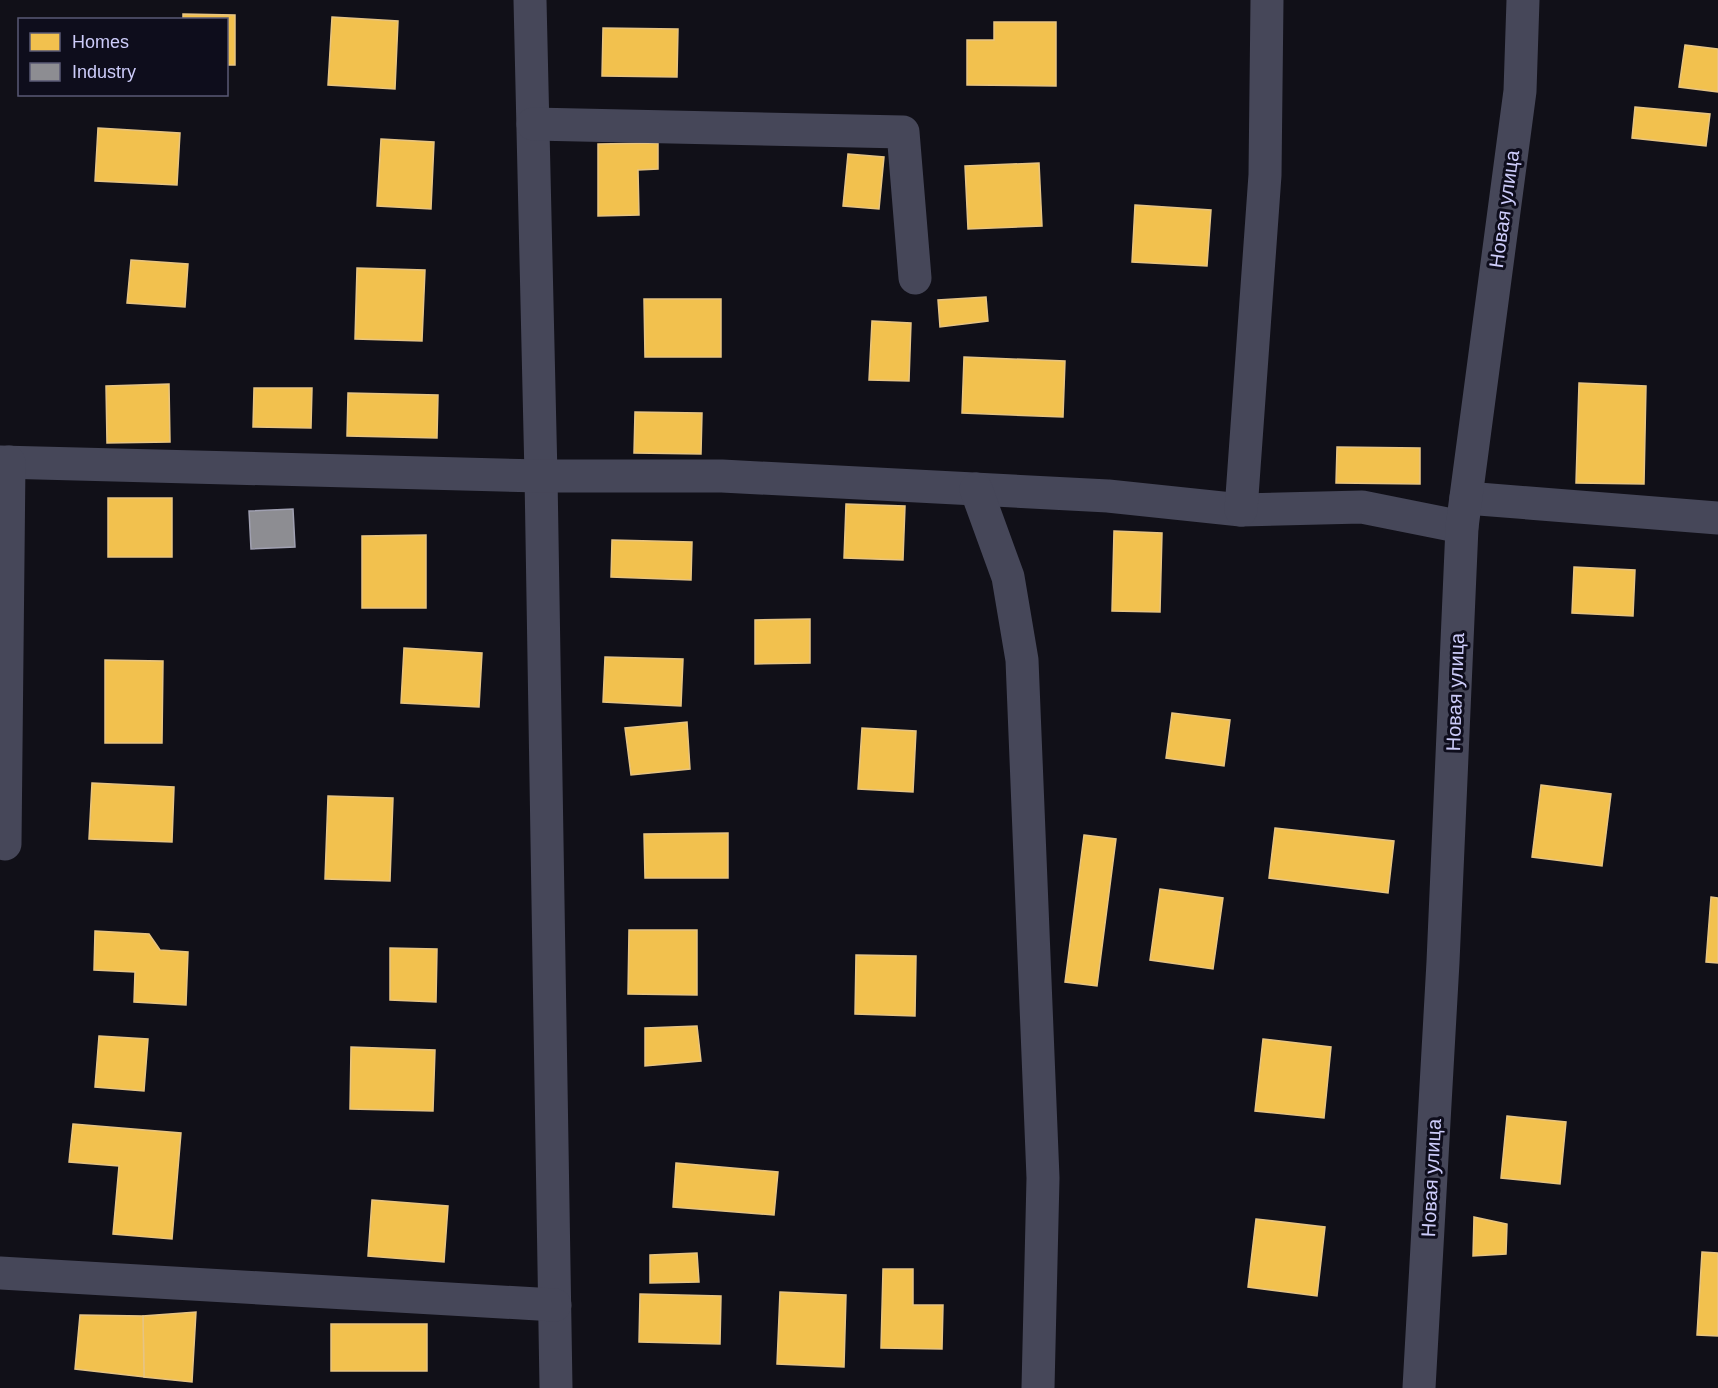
<svg xmlns="http://www.w3.org/2000/svg" width="1718" height="1388" font-family="Arial,sans-serif">
	<style>
		.homes { fill: #f2c14e; stroke: #e7c482; stroke-width: 1.5 }
		.industry { fill: #8d8d92; stroke: #a0a0b1; stroke-width: 1.5 }
		.lines { fill: none; stroke-linecap: round; stroke-linejoin: round }
		.minor { stroke: #464759; stroke-width: 33 }
		.labels { text-anchor: middle; dominant-baseline: central; stroke-width: 6; stroke-linejoin: round; paint-order: stroke }
		.street-label { font-size: 20px; fill: #cdccfa; stroke: #0e0d1c }
	</style>
	<rect width="100%" height="100%" fill="#111018"/>
	<g class="homes">
		<path d="M 183,14 L 235,15 L 235,65 L 226,65 L 226,20 L 183,20 Z"/>
		<path d="M 332,17 L 398,21 L 395,89 L 328,85 Z"/>
		<path d="M 994,22 L 1056,22 L 1056,86 L 967,85 L 967,40 L 994,40 Z"/>
		<path d="M 603,28 L 678,29 L 677,77 L 602,76 Z"/>
		<path d="M 1685,45 L 1718,49 L 1718,92 L 1679,87 Z"/>
		<path d="M 1635,107 L 1710,114 L 1706,146 L 1632,138 Z"/>
		<path d="M 98,128 L 180,133 L 177,185 L 95,181 Z"/>
		<path d="M 381,139 L 434,142 L 431,209 L 377,206 Z"/>
		<path d="M 658,143 L 658,169 L 638,170 L 639,215 L 598,216 L 598,144 Z"/>
		<path d="M 848,154 L 884,157 L 879,209 L 843,206 Z"/>
		<path d="M 1039,163 L 1042,226 L 968,229 L 965,166 Z"/>
		<path d="M 1135,205 L 1211,210 L 1207,266 L 1132,262 Z"/>
		<path d="M 131,260 L 188,264 L 185,307 L 127,303 Z"/>
		<path d="M 357,268 L 425,270 L 422,341 L 355,339 Z"/>
		<path d="M 986,297 L 988,321 L 940,327 L 938,300 Z"/>
		<path d="M 644,299 L 721,299 L 721,357 L 645,357 Z"/>
		<path d="M 872,321 L 911,323 L 909,381 L 869,380 Z"/>
		<path d="M 964,357 L 1065,361 L 1063,417 L 962,413 Z"/>
		<path d="M 1579,383 L 1646,386 L 1644,484 L 1576,483 Z"/>
		<path d="M 169,384 L 170,442 L 107,443 L 106,386 Z"/>
		<path d="M 254,388 L 312,388 L 311,428 L 253,427 Z"/>
		<path d="M 348,393 L 438,395 L 437,438 L 347,436 Z"/>
		<path d="M 635,412 L 702,413 L 701,454 L 634,453 Z"/>
		<path d="M 1337,447 L 1420,448 L 1420,484 L 1336,483 Z"/>
		<rect x="108" y="498" width="64" height="59"/>
		<path d="M 846,504 L 905,506 L 903,560 L 844,558 Z"/>
		<path d="M 1114,531 L 1162,533 L 1160,612 L 1112,611 Z"/>
		<path d="M 426,535 L 426,608 L 362,608 L 362,536 Z"/>
		<path d="M 612,540 L 692,542 L 691,580 L 611,577 Z"/>
		<path d="M 1574,567 L 1635,570 L 1633,616 L 1572,613 Z"/>
		<path d="M 810,619 L 810,663 L 755,664 L 755,620 Z"/>
		<path d="M 404,648 L 482,653 L 479,707 L 401,703 Z"/>
		<path d="M 605,657 L 683,659 L 681,706 L 603,702 Z"/>
		<path d="M 105,660 L 163,661 L 162,743 L 105,743 Z"/>
		<path d="M 1172,713 L 1230,720 L 1224,766 L 1166,758 Z"/>
		<path d="M 687,722 L 690,769 L 631,775 L 625,728 Z"/>
		<path d="M 862,728 L 916,731 L 913,792 L 858,789 Z"/>
		<path d="M 92,783 L 174,787 L 172,842 L 89,839 Z"/>
		<path d="M 1541,785 L 1611,794 L 1602,866 L 1532,857 Z"/>
		<path d="M 328,796 L 393,798 L 390,881 L 325,879 Z"/>
		<path d="M 1275,828 L 1394,841 L 1388,893 L 1269,878 Z"/>
		<path d="M 728,833 L 728,878 L 645,878 L 644,834 Z"/>
		<path d="M 1084,835 L 1116,839 L 1097,986 L 1065,982 Z"/>
		<path d="M 1160,889 L 1223,898 L 1213,969 L 1150,960 Z"/>
		<path d="M 1711,897 L 1718,898 L 1718,963 L 1706,962 Z"/>
		<path d="M 629,930 L 697,930 L 697,995 L 628,994 Z"/>
		<path d="M 95,931 L 149,934 L 160,950 L 188,952 L 186,1005 L 134,1002 L 135,972 L 94,970 Z"/>
		<path d="M 390,948 L 437,949 L 436,1002 L 390,1000 Z"/>
		<path d="M 856,955 L 916,956 L 915,1016 L 855,1014 Z"/>
		<path d="M 697,1026 L 701,1061 L 645,1066 L 645,1028 Z"/>
		<path d="M 99,1036 L 148,1039 L 144,1091 L 95,1087 Z"/>
		<path d="M 1263,1039 L 1331,1047 L 1324,1118 L 1255,1111 Z"/>
		<path d="M 351,1047 L 435,1050 L 433,1111 L 350,1109 Z"/>
		<path d="M 1507,1116 L 1566,1122 L 1560,1184 L 1501,1178 Z"/>
		<path d="M 73,1124 L 181,1133 L 172,1239 L 113,1234 L 119,1166 L 69,1162 Z"/>
		<path d="M 676,1163 L 778,1172 L 774,1215 L 673,1207 Z"/>
		<path d="M 372,1200 L 448,1206 L 444,1262 L 368,1256 Z"/>
		<path d="M 1474,1217 L 1507,1224 L 1506,1254 L 1473,1256 Z"/>
		<path d="M 1256,1219 L 1325,1227 L 1317,1296 L 1248,1287 Z"/>
		<path d="M 1702,1252 L 1718,1253 L 1718,1336 L 1697,1335 Z"/>
		<path d="M 697,1253 L 699,1282 L 650,1283 L 650,1255 Z"/>
		<path d="M 883,1269 L 913,1269 L 913,1305 L 943,1305 L 942,1349 L 881,1348 Z"/>
		<path d="M 780,1292 L 846,1295 L 844,1367 L 777,1364 Z"/>
		<path d="M 640,1294 L 721,1296 L 720,1344 L 639,1342 Z"/>
		<path d="M 196,1312 L 192,1382 L 144,1377 L 143,1316 Z"/>
		<path d="M 80,1315 L 143,1316 L 144,1377 L 75,1369 Z"/>
		<rect x="331" y="1324" width="96" height="47"/>
	</g>
	<path class="industry" d="M 293,509 L 295,547 L 251,549 L 249,511 Z"/>
	<g class="lines">
		<g class="minor">
			<path d="M 530,0 L 541,476 L 556,1388"/>
			<path d="M 533,124 L 903,132 L 915,278"/>
			<path d="M 0,462 L 541,476 L 722,476 L 1108,496 L 1241,510 L 1362,507 L 1462,527"/>
			<path d="M 976,489 L 1008,577 L 1022,660 L 1043,1178 L 1038,1388"/>
			<path d="M 1466,498 L 1718,518"/>
			<path d="M 1241,510 L 1265,175 L 1267,0"/>
			<path d="M 5,844 L 9,462"/>
			<path d="M 0,1273 L 555,1305"/>
			<path d="M 1419,1388 L 1443,962 L 1462,527 L 1520,91 L 1523,0"/>
		</g>
	</g>
	<g class="labels">
		<g class="street-label">
			<text transform="translate(1504 209) rotate(-82)">Новая улица</text>
			<text transform="translate(1455 692) rotate(-88)">Новая улица</text>
			<text transform="translate(1431 1178) rotate(-87)">Новая улица</text>
		</g>
	</g>
	<rect x="18" y="18" width="210" height="78" fill="#0e0d1c" stroke="#5a5975" stroke-width="1.5"/>
	<rect x="30" y="33" width="30" height="18" fill="#f2c14e" stroke="#5a5975" stroke-width="1.5"/>
	<text x="72" y="48" font-size="18" fill="#cdccfa">Homes</text>
	<rect x="30" y="63" width="30" height="18" fill="#8d8d92" stroke="#5a5975" stroke-width="1.5"/>
	<text x="72" y="78" font-size="18" fill="#cdccfa">Industry</text>
</svg>
